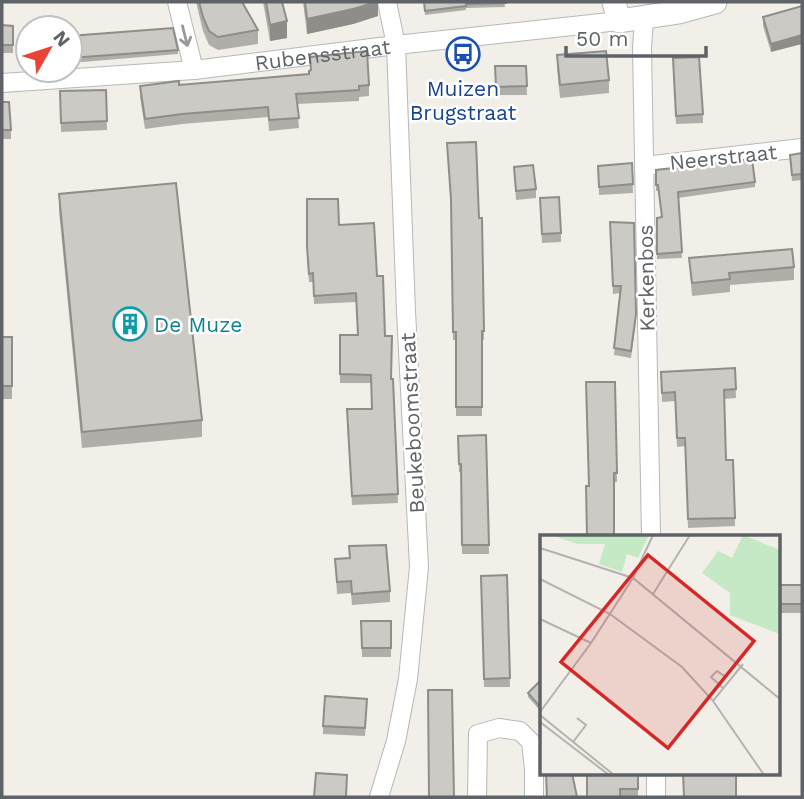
<svg xmlns="http://www.w3.org/2000/svg" width="804" height="799" font-family="'Work Sans',sans-serif">
	<style>
		.lines { fill: none; stroke-linecap: round; stroke-linejoin: round }
		.minor-casing { stroke: #b5b8bc; stroke-width: 20 }
		.tertiary-casing { stroke: #b5b8bc; stroke-width: 25 }
		.minor { stroke: #fff; stroke-width: 18 }
		.tertiary { stroke: #fff; stroke-width: 23 }
		.wall { fill: #afaea9 }
		.shaded-wall { fill: #8f8d8a }
		.building { fill: #cccac5; stroke: #8f8d8a; stroke-width: 2 }
		.oneway { stroke: #979a9d }
		.labels { text-anchor: middle; dominant-baseline: central; stroke-width: 5; stroke-linejoin: round; paint-order: stroke }
		.street-label { font-size: 21px; fill: #5f6368; stroke: #fff }
		.transit-label { font-size: 21px; fill: #164399; stroke: #fff }
		.culture-label { font-size: 21px; fill: #0d838f; stroke: #fff; text-anchor: start }
		.inset-road { fill: none; stroke: #b3b3b1; stroke-width: 2 }
		.view { fill: #d62828; fill-opacity: 0.15; stroke: #d62828; stroke-width: 3.5 }
		.inset-edge { fill: none; stroke: #5f6368; stroke-width: 3.5 }
	</style>
	<rect width="100%" height="100%" fill="#f1efe8"/>
	<g class="lines">
		<defs>
			<g id="minor">
				<path d="M 177,2 L 194,70"/>
				<path d="M 644,19 L 642,48 L 651,536"/>
				<path id="s1" d="M 2,83 L 194,70 L 396,45 L 619,21"/>
				<path d="M 644,166 L 802,148"/>
				<path d="M 656,773 L 656,797"/>
				<path d="M 379,797 L 396,741 L 408,679 L 419,567 L 406,311 L 396,45 L 387,2"/>
				<path d="M 477,797 L 478,734 L 499,728 L 520,731 L 531,742 L 534,769 L 534,797"/>
			</g>
			<path id="tertiary" d="M 614,2 L 619,21 L 679,12 L 715,2"/>
		</defs>
		<use href="#minor" class="minor-casing"/>
		<use href="#tertiary" class="tertiary-casing"/>
		<use href="#minor" class="minor"/>
		<use href="#tertiary" class="tertiary"/>
	</g>
	<g class="wall">
		<path d="M 196,2 L 242,2 L 258,30 L 258,44 L 218,50 L 209,45 L 203,31 Z"/>
		<path d="M 263,2 L 282,2 L 287,38 L 270,41 Z"/>
		<path d="M 303,2 L 378,2 L 378,16 L 353,24 L 307,34 Z"/>
		<path d="M 424,2 L 504,2 L 505,7 L 466,8 L 466,10 L 425,15 Z"/>
		<path d="M 802,6 L 771,52 L 763,26 L 763,17 Z"/>
		<path d="M 2,25 L 13,26 L 13,53 L 2,53 Z"/>
		<path d="M 70,36 L 178,50 L 178,54 L 70,63 Z"/>
		<path d="M 557,55 L 609,80 L 609,93 L 560,98 L 557,68 Z"/>
		<path d="M 310,57 L 369,85 L 369,96 L 359,97 L 359,101 L 297,104 L 299,128 L 269,131 L 268,117 L 182,124 L 145,129 L 140,97 L 140,86 L 179,85 L 309,74 L 310,71 Z"/>
		<path d="M 673,58 L 703,114 L 703,123 L 676,124 Z"/>
		<path d="M 495,66 L 526,66 L 527,95 L 496,95 Z"/>
		<path d="M 106,90 L 107,130 L 61,132 L 60,91 Z"/>
		<path d="M 2,102 L 11,130 L 11,139 L 2,139 Z"/>
		<path d="M 802,153 L 802,180 L 792,181 L 790,155 Z"/>
		<path d="M 632,163 L 633,193 L 599,195 L 598,166 Z"/>
		<path d="M 514,167 L 536,189 L 536,198 L 516,200 Z"/>
		<path d="M 656,170 L 755,182 L 755,187 L 678,198 L 682,258 L 657,259 L 657,218 L 662,217 L 658,191 L 656,191 Z"/>
		<path d="M 59,194 L 202,420 L 202,437 L 82,448 L 59,211 Z"/>
		<path d="M 307,199 L 339,225 L 377,276 L 385,336 L 392,379 L 393,379 L 398,503 L 352,505 L 347,418 L 372,409 L 371,383 L 340,383 L 340,335 L 358,335 L 356,302 L 314,304 L 313,282 L 309,282 L 307,255 Z"/>
		<path d="M 540,206 L 561,233 L 561,242 L 542,243 Z"/>
		<path d="M 451,208 L 484,331 L 484,340 L 482,340 L 482,416 L 456,416 L 456,340 L 453,340 Z"/>
		<path d="M 610,222 L 636,321 L 631,358 L 614,355 L 620,293 L 613,294 Z"/>
		<path d="M 689,258 L 794,267 L 794,280 L 730,285 L 730,292 L 692,296 Z"/>
		<rect x="2" y="337" width="10" height="62"/>
		<path d="M 735,368 L 736,398 L 724,399 L 726,460 L 733,460 L 735,526 L 688,528 L 685,446 L 677,447 L 675,401 L 662,402 L 661,372 Z"/>
		<path d="M 615,382 L 617,482 L 588,486 Z"/>
		<path d="M 486,435 L 489,554 L 462,554 L 461,472 L 459,472 L 458,436 Z"/>
		<path d="M 349,546 L 390,591 L 390,602 L 352,605 L 351,593 L 337,594 L 335,559 L 349,558 Z"/>
		<path d="M 507,575 L 510,687 L 484,687 L 481,576 Z"/>
		<path d="M 778,585 L 802,585 L 802,613 L 778,613 L 780,670 L 778,670 Z"/>
		<path d="M 361,621 L 391,648 L 391,657 L 362,657 Z"/>
		<path d="M 542,681 L 542,716 L 537,707 L 528,697 L 528,693 Z"/>
		<path d="M 367,707 L 365,736 L 323,734 L 323,726 Z"/>
		<path d="M 638,773 L 638,797 L 587,797 Z"/>
	</g>
	<g class="shaded-wall">
		<path d="M 378,2 L 378,16 L 353,24 L 307,34 L 307,19 Z"/>
		<path d="M 287,21 L 287,38 L 270,41 L 270,25 Z"/>
		<path d="M 802,35 L 802,44 L 771,52 L 771,44 Z"/>
	</g>
	<g class="building">
		<path d="M 199,2 L 242,2 L 258,30 L 218,37 L 209,31 L 203,17 Z"/>
		<path d="M 266,2 L 282,2 L 287,21 L 270,25 Z"/>
		<path d="M 305,2 L 377,2 L 353,9 L 307,19 Z"/>
		<path d="M 424,2 L 504,2 L 505,3 L 466,4 L 466,6 L 425,11 Z"/>
		<path d="M 802,6 L 802,35 L 771,44 L 763,17 Z"/>
		<path d="M 2,25 L 13,26 L 13,45 L 2,45 Z"/>
		<path d="M 173,28 L 178,50 L 70,58 L 70,36 Z"/>
		<path d="M 367,51 L 369,85 L 359,86 L 359,90 L 296,94 L 299,118 L 269,120 L 268,107 L 182,114 L 145,119 L 140,86 L 179,81 L 179,85 L 309,74 L 309,71 L 311,70 L 310,57 Z"/>
		<path d="M 606,51 L 609,80 L 560,85 L 557,55 Z"/>
		<path d="M 699,57 L 703,114 L 676,116 L 673,58 Z"/>
		<path d="M 495,66 L 526,66 L 527,86 L 496,87 Z"/>
		<path d="M 106,90 L 107,121 L 61,123 L 60,91 Z"/>
		<path d="M 2,102 L 9,102 L 11,130 L 2,130 Z"/>
		<path d="M 476,142 L 479,218 L 482,218 L 484,331 L 482,331 L 482,407 L 456,407 L 456,332 L 453,332 L 451,199 L 447,143 Z"/>
		<path d="M 802,153 L 802,174 L 792,175 L 790,155 Z"/>
		<path d="M 752,159 L 755,182 L 678,192 L 682,252 L 657,254 L 657,218 L 662,217 L 658,185 L 656,185 L 656,170 Z"/>
		<path d="M 632,163 L 633,184 L 599,187 L 598,166 Z"/>
		<path d="M 533,165 L 536,189 L 516,191 L 514,167 Z"/>
		<path d="M 176,183 L 202,420 L 82,432 L 59,194 Z"/>
		<path d="M 559,197 L 561,233 L 542,234 L 540,198 Z"/>
		<path d="M 307,199 L 338,199 L 339,225 L 374,223 L 377,276 L 383,276 L 385,336 L 392,336 L 391,379 L 393,379 L 398,494 L 352,496 L 347,409 L 372,409 L 371,375 L 340,374 L 340,335 L 358,335 L 356,293 L 314,296 L 313,273 L 309,274 L 307,247 Z"/>
		<path d="M 610,222 L 634,223 L 636,314 L 631,351 L 614,348 L 621,286 L 613,286 Z"/>
		<path d="M 792,249 L 794,267 L 729,273 L 730,279 L 692,283 L 689,258 Z"/>
		<rect x="2" y="337" width="10" height="49"/>
		<path d="M 735,368 L 736,389 L 724,390 L 726,460 L 733,460 L 735,518 L 688,519 L 685,438 L 677,438 L 675,392 L 662,393 L 661,372 Z"/>
		<path d="M 586,382 L 615,382 L 617,473 L 614,473 L 614,536 L 587,536 L 586,486 L 589,486 Z"/>
		<path d="M 486,435 L 489,545 L 462,545 L 461,464 L 459,464 L 458,436 Z"/>
		<path d="M 386,545 L 390,591 L 352,594 L 351,581 L 337,582 L 335,559 L 350,558 L 349,546 Z"/>
		<path d="M 507,575 L 510,678 L 484,679 L 481,576 Z"/>
		<path d="M 778,585 L 802,585 L 802,604 L 778,604 L 780,662 L 778,662 Z"/>
		<path d="M 361,621 L 391,621 L 391,648 L 362,648 Z"/>
		<path d="M 541,680 L 542,681 L 542,711 L 537,703 L 528,693 Z"/>
		<path d="M 428,690 L 452,690 L 454,797 L 429,797 Z"/>
		<path d="M 325,696 L 367,699 L 365,728 L 323,726 Z"/>
		<path d="M 316,773 L 347,775 L 346,797 L 314,797 Z"/>
		<path d="M 546,773 L 572,773 L 577,797 L 547,797 Z"/>
		<path d="M 587,773 L 638,773 L 638,789 L 620,789 L 620,797 L 587,797 Z"/>
		<path d="M 683,773 L 712,773 L 712,775 L 736,775 L 736,797 L 684,797 Z"/>
	</g>
	<defs><path id="oneway-shaft" d="M-6 0H5M1.5-3L5.5 0L1.5 3" fill="none" stroke-width="1.6" stroke-linecap="round" stroke-linejoin="round" transform="scale(1.75)"/></defs>
	<use class="oneway" href="#oneway-shaft" transform="translate(185 36) rotate(76)"/>
	<defs>
		<symbol id="bus-ring" viewBox="-11 -11 22 22"><circle r="9.5" fill="#fff" stroke="#1a4fb4" stroke-width="1.5"/><path d="M-5-6H5V4H4V6H2V4H-2V6H-4V4H-5ZM-3.5-4V0h7V-4ZM-3.5 1.2v1.5H-2V1.2ZM2 1.2v1.5H3.5V1.2Z" fill="#1a4fb4"/></symbol>
		<symbol id="building-ring" viewBox="-11 -11 22 22"><circle r="9.5" fill="#fff" stroke="#0f9aa8" stroke-width="1.5"/><path d="M-4-6H4V6H1V3H-1V6H-4ZM-2.5-4.3h1.7v1.8h-1.7ZM.8-4.3h1.7v1.8H.8ZM-2.5-1h1.7V.8h-1.7ZM.8-1h1.7V.8H.8Z" fill="#0f9aa8"/></symbol>
	</defs>
	<g fill-rule="evenodd">
		<use href="#bus-ring" x="444" y="35" width="38" height="38"/>
		<use href="#building-ring" x="111" y="305" width="38" height="38"/>
	</g>
	<g class="labels">
		<g class="street-label">
			<text stroke="none"><textPath href="#s1" startOffset="322">Rubensstraat</textPath></text>
			<text transform="translate(723 157) rotate(-6)">Neerstraat</text>
			<text transform="translate(646 278) rotate(-91)">Kerkenbos</text>
			<text transform="translate(412 423) rotate(-93)">Beukeboomstraat</text>
		</g>
		<g class="transit-label">
			<text x="463" y="88">Muizen<tspan x="463" dy="24">Brugstraat</tspan></text>
		</g>
		<g class="culture-label">
			<text x="154" y="324">De Muze</text>
		</g>
	</g>
	<g transform="translate(540 535)">
		<rect width="240" height="240" fill="#f1efe8"/>
		<path d="M 11,0 L 109,0 L 98,23 L 87,19 L 82,37 L 59,29 L 65,9 L 37,9 ZM 203,0 L 240,15 L 240,99 L 190,80 L 190,58 L 162,38 L 178,16 L 192,23 Z" fill="#c5e8c5"/>
		<path class="inset-road" d="M 0,13 L 93,43 L 240,164M 0,44 L 70,79 L 142,132 L 173,166 L 203,129M 113,59 L 150,0M 0,84 L 51,108M 184,154 L 171,142 L 177,136 L 186,142M 173,166 L 224,240M 0,177 L 51,108 L 93,43 L 113,0M 0,180 L 74,240M 0,187 L 69,240M 33,207 L 46,190 L 37,183"/>
		<path class="view" d="M 108,20 L 214,106 L 128,213 L 21,127 Z"/>
		<rect width="240" height="240" class="inset-edge"/>
	</g>
	<rect width="804" height="799" fill="none" stroke="#5f6368" stroke-width="7"/>
	<g transform="translate(49 49) rotate(51)"><circle r="33" fill="#ffffff" stroke="#bfc1c3" stroke-width="2"/>
	<path d="M0-5L12 26L0 18L-12 26Z" fill="#ea4335"/>
	<text y="-10" font-size="19" font-weight="bold" text-anchor="middle" fill="#5f6368">N</text>
	</g>
	<path d="M566 46v10h140v-10" fill="none" stroke="#5f6368" stroke-width="3.5"/>
	<text x="576" y="46" font-size="21" fill="#5f6368" stroke="#ffffff" stroke-width="5" paint-order="stroke">50 m</text>
</svg>
